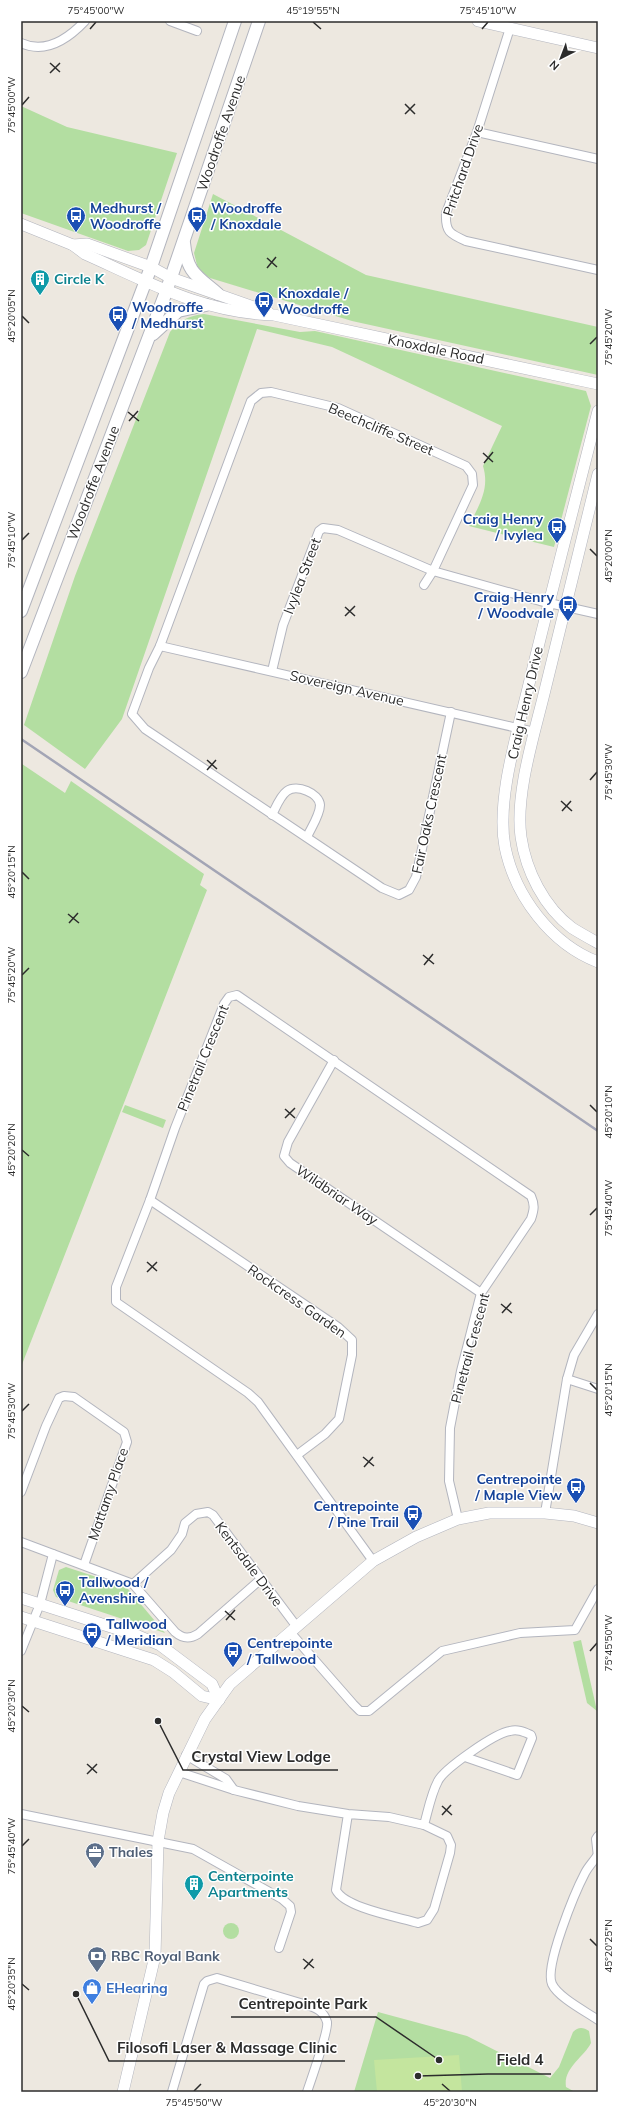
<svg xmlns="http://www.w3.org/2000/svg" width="619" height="2113" font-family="Mulish,sans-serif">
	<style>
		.green { fill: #b3dea1 }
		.pitch { fill: #c4e59e }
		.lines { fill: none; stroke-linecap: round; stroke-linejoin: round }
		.minor-casing { stroke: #b3b5be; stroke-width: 10 }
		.tertiary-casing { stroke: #b3b5be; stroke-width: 12 }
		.secondary-casing { stroke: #b3b5be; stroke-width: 14 }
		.minor { stroke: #fff; stroke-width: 8 }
		.tertiary { stroke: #fff; stroke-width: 11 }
		.secondary { stroke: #fff; stroke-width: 12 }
		.rail { stroke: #a3a5b5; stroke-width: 2.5 }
		.ticks { fill: none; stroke: #2c2c2c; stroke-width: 1.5 }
		.labels { text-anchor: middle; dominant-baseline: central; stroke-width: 3; stroke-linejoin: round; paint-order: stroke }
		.street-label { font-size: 14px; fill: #2c2c2c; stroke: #fff }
		.transit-label { font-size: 14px; font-weight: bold; fill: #164399; stroke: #fff; text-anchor: start }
		.culture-label { font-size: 14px; font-weight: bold; fill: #0d838f; stroke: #fff; text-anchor: start }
		.service-label { font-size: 14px; font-weight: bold; fill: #4e5e75; stroke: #fff; text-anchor: start }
		.shop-label { font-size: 14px; font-weight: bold; fill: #366cbe; stroke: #fff; text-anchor: start }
		.leader { fill: none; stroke: #2c2c2c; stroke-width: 1.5 }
		.callout-dot { fill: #2c2c2c; stroke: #fff; stroke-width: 1.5 }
		.callout-label { font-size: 15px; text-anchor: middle; font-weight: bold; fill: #2c2c2c; stroke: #fff; stroke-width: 3; stroke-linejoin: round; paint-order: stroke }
		.neatline { fill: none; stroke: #2c2c2c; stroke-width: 1.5 }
		.ticks-label { font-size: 10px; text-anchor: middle; fill: #2c2c2c }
	</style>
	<rect width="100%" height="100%" fill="#ede8e0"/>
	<g class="green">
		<path d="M 21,106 L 67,127 L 177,153 L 146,245 L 139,250 L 128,251 L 21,213 Z"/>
		<path d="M 213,194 L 366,275 L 598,327 L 598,375 L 352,321 L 210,278 L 198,269 L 194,253 Z"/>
		<path d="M 204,314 L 300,332 L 315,331 L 586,391 L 591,406 L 554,547 L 469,526 C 479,505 490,489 483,466 L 502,426 L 332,347 L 257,329 L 122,719 L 85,769 L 24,725 L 75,576 L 170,332 C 180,320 188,316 204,314 Z"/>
		<path d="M 22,764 L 65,793 L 71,781 L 204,874 L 200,885 L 207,890 L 21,1367 Z"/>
		<path d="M 125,1105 L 166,1120 L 163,1128 L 122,1112 Z"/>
		<path d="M 66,1567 L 121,1585 L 128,1589 L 165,1633 L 56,1597 L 53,1590 L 59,1570 Z"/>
		<path d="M 581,1640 L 597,1711 L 587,1703 L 573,1642 Z"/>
		<circle cx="231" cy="1931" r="8"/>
		<path d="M 378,2012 L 467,2036 L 550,2078 L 559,2067 L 573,2032 C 578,2027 583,2027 589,2031 L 591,2043 C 584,2057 563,2068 566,2087 L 575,2092 L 354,2092 Z"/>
	</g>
	<path class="pitch" d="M 459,2055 L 462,2092 L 377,2092 L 374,2060 Z"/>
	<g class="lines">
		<defs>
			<g id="minor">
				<path d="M 170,21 L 197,31"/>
				<path d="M 510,28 L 477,132 L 446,213 C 445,232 450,234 466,241 L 598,270"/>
				<path d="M 21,43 C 45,54 68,39 85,21"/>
				<path d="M 477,132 L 598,159"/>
				<path d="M 160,646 L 535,732"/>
				<path d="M 272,671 L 283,625 L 319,531 L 323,528 L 338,530 L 433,571 L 424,585"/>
				<path d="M 451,712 L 416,877 L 409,890 L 399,895 L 382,888 L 145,729 L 132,714 L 149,668 L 160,646 L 251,401 L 261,393 L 271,392 L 338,408 L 466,466 L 472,474 L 473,485 L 433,571 L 540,601 L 598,614"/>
				<path d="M 272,815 C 276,807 280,796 287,791 C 297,784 319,793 320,805 C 320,815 311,828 307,837"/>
				<path d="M 334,1060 L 288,1142 L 284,1156 L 290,1163 L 481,1293"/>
				<path d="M 150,1200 L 338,1327 L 352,1340 L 352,1355 L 339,1419 L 325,1434 L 297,1455"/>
				<path d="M 567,1379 L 598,1389"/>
				<path d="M 21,1492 L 46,1426 L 59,1398 L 64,1396 L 74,1397 L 124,1432 L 127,1442 L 84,1565"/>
				<path d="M 545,1513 L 567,1379 L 574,1355 L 598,1314"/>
				<path d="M 21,1542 L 133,1584 L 175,1632 C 183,1639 190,1639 198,1634 L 261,1579"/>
				<path d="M 373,1561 L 258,1402 L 248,1393 L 116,1302 L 116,1287 L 150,1200 L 175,1128 L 224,1004 L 229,997 L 237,995 L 531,1196 C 535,1205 534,1210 531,1219 L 481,1293 L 461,1371 L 450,1428 L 449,1481 L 458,1519"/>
				<path d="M 133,1584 L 171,1550 L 182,1534 L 185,1523 L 196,1514 L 208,1512 L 213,1515 L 297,1627"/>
				<path d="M 290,1632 L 353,1704 L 360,1711 L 369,1711 L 442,1651 L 520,1633 L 575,1630 L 598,1589"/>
				<path d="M 21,1651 L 40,1604 L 53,1554"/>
				<path d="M 179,1772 L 234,1790 L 226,1779 L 186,1755"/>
				<path d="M 234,1790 L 298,1806 L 348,1814 L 389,1817 L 424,1825 L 447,1836 L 451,1845 L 450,1853 L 434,1909 L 427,1920 L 418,1923 C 398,1917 345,1908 336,1890 L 348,1814"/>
				<path d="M 21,1814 L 193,1849 L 282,1899 L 290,1906 L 291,1912 L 279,1948"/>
				<path d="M 424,1825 C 428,1811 431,1794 438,1781 C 444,1769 495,1733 510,1731 C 518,1729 524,1732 531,1735 L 532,1738 L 517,1775 L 465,1757"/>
				<path d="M 598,1836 L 596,1839 L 598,1857"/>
				<path d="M 597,1856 C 593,1862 588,1867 585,1873 C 575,1892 544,1967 552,1984 C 558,1997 585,2011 598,2020"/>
				<path d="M 172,2092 L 204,1984 L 207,1981 L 217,1978 L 307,2005 C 316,2008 324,2011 327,2022 C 329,2030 311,2080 307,2092"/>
			</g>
			<g id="tertiary">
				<path d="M 478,21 L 598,48"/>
				<path d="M 21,224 L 73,245 L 85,254 C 148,282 203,313 274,315 L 598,384"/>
				<path d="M 73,245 L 87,244 L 151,267 L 171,278 L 268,312"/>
				<path d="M 598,411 C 575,502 551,593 529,684 C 518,731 496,799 505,847 C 515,896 551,944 598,962"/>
				<path d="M 598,474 C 580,547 562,621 544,694 C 534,735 515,795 521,837 C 526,871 544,907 572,928 C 580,933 589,938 598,943"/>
				<path d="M 21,1598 L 136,1635 L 160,1645 L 212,1684 L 219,1700"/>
				<path d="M 21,1617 L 154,1660 L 173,1672 L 202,1696 L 219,1700"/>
				<path d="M 123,2092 L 155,1956 L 158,1841 L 163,1813 L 169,1793 L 205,1719 L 230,1684 L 373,1561 L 416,1537 L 458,1519 L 489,1513 L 545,1513 L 574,1516 L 598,1523"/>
			</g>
			<g id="secondary">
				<path d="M 184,243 C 187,273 197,276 218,294"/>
				<path d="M 153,334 L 178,311 L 206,305"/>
				<path d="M 21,611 L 151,267 L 235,21"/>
				<path d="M 21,672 L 166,292 L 259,21"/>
			</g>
		</defs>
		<use href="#minor" class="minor-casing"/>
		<use href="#tertiary" class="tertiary-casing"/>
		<use href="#secondary" class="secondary-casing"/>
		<use href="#minor" class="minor"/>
		<use href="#tertiary" class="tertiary"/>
		<use href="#secondary" class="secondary"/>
		<path class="rail" d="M 21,739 L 598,1131"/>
	</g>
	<path class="ticks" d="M 313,22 L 321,29M 90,29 L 96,22M 482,29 L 488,22M 50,63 L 60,72M 50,73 L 60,63M 405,104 L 415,114M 22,105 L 29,97M 405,114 L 415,104M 267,258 L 277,267M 267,268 L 276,257M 22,316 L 29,323M 590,344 L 597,337M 128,412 L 139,421M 129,421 L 138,411M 483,453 L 493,462M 484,463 L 493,452M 22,540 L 29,533M 590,549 L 597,556M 345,607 L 355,616M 345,616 L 355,606M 207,760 L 217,769M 207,770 L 216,760M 590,780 L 597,772M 561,801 L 572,811M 562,811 L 571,801M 22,872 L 29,879M 68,914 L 79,923M 69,923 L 78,913M 423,955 L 434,964M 424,965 L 433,954M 22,975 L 29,968M 590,1105 L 597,1112M 285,1109 L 295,1118M 285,1118 L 295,1108M 22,1150 L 29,1156M 590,1215 L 597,1208M 147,1262 L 157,1271M 147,1272 L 157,1262M 501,1304 L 512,1313M 502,1313 L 511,1303M 590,1383 L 597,1390M 22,1411 L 29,1404M 363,1457 L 374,1466M 364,1467 L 373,1457M 225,1611 L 235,1620M 226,1620 L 235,1610M 590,1651 L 597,1643M 22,1706 L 29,1712M 87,1764 L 97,1773M 87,1774 L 97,1764M 442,1806 L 452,1815M 442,1815 L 451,1805M 22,1846 L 29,1839M 590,1939 L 597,1946M 303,1959 L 314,1968M 304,1969 L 313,1959M 22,1984 L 29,1990M 442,2084 L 450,2091M 194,2091 L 201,2084"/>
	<defs>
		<symbol id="bus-pin" viewBox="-11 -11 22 30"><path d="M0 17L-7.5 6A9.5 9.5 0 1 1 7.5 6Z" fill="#1a4fb4" stroke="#fff"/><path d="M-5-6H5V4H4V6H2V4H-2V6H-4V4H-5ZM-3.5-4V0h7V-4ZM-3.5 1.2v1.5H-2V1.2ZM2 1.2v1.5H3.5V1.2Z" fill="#fff"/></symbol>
		<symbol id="building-pin" viewBox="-11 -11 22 30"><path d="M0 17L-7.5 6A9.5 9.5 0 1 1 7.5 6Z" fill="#0f9aa8" stroke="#fff"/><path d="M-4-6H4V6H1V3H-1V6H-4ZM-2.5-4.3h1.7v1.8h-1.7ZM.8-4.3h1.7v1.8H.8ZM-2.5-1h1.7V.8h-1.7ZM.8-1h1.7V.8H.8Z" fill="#fff"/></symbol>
		<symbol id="office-pin" viewBox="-11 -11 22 30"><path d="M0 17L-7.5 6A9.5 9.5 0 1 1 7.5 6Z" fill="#5c6f8a" stroke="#fff"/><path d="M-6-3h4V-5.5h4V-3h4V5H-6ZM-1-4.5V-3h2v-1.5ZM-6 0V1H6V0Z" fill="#fff"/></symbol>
		<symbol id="bank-pin" viewBox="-11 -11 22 30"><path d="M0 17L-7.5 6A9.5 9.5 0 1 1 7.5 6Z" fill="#5c6f8a" stroke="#fff"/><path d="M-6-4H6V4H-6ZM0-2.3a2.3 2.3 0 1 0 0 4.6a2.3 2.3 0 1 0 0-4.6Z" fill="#fff"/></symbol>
		<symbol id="shop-pin" viewBox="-11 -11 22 30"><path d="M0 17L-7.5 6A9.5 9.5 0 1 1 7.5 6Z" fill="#3f7fe0" stroke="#fff"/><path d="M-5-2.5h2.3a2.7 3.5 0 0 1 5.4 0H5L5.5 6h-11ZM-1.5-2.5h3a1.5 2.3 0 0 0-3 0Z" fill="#fff"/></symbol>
	</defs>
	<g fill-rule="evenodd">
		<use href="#bus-pin" x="65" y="205" width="22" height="30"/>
		<use href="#bus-pin" x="186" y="205" width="22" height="30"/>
		<use href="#building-pin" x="29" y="268" width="22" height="30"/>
		<use href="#bus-pin" x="253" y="290" width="22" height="30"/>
		<use href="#bus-pin" x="107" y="304" width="22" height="30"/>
		<use href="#bus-pin" x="546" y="516" width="22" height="30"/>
		<use href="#bus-pin" x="557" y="594" width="22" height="30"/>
		<use href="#bus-pin" x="565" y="1476" width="22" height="30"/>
		<use href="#bus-pin" x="402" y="1503" width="22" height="30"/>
		<use href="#bus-pin" x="54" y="1579" width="22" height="30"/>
		<use href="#bus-pin" x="81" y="1621" width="22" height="30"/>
		<use href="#bus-pin" x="222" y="1640" width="22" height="30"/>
		<use href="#office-pin" x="84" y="1841" width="22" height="30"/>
		<use href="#building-pin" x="183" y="1873" width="22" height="30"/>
		<use href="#bank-pin" x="86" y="1945" width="22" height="30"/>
		<use href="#shop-pin" x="81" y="1977" width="22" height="30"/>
	</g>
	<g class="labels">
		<g class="street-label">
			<text transform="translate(221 133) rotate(-71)">Woodroffe Avenue</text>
			<text transform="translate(463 170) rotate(-71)">Pritchard Drive</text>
			<text transform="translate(436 349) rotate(12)">Knoxdale Road</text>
			<text transform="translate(381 429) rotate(23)">Beechcliffe Street</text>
			<text transform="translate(93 483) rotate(-69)">Woodroffe Avenue</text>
			<text transform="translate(302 576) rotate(-69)">Ivylea Street</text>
			<text transform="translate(347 688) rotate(13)">Sovereign Avenue</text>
			<text transform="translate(525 703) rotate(-77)">Craig Henry Drive</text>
			<text transform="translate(429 814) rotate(-78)">Fair Oaks Crescent</text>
			<text transform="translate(203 1058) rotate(-68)">Pinetrail Crescent</text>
			<text transform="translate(337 1195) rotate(34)">Wildbriar Way</text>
			<text transform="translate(297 1301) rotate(35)">Rockcress Garden</text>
			<text transform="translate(470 1348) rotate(-75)">Pinetrail Crescent</text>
			<text transform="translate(108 1494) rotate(-71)">Mattamy Place</text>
			<text transform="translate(249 1564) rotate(53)">Kentsdale Drive</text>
		</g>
		<g class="transit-label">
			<text x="90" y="208">Medhurst /<tspan x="90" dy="16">Woodroffe</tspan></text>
			<text x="211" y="208">Woodroffe<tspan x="211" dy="16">/ Knoxdale</tspan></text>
			<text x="278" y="293">Knoxdale /<tspan x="278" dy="16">Woodroffe</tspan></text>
			<text x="132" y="307">Woodroffe<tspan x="132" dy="16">/ Medhurst</tspan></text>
			<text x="543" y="519" text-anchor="end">Craig Henry<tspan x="543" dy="16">/ Ivylea</tspan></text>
			<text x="554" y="597" text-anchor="end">Craig Henry<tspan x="554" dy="16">/ Woodvale</tspan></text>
			<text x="562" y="1479" text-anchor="end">Centrepointe<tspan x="562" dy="16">/ Maple View</tspan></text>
			<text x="399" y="1506" text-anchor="end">Centrepointe<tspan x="399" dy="16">/ Pine Trail</tspan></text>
			<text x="79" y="1582">Tallwood /<tspan x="79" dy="16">Avenshire</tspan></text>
			<text x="106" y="1624">Tallwood<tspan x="106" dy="16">/ Meridian</tspan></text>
			<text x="247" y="1643">Centrepointe<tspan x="247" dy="16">/ Tallwood</tspan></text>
		</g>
		<g class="culture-label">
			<text x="54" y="279">Circle K</text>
			<text x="208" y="1876">Centerpointe<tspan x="208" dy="16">Apartments</tspan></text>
		</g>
		<g class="service-label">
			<text x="109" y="1852">Thales</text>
			<text x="111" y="1956">RBC Royal Bank</text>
		</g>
		<g class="shop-label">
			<text x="106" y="1988">EHearing</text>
		</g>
	</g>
	<path class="leader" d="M158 1721L183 1770H338M439 2060L376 2017H231M76 1994L109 2061H345M418 2076L488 2074H551"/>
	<g class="callout-dot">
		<circle cx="158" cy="1721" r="4"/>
		<circle cx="439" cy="2060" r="4"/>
		<circle cx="76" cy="1994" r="4"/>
		<circle cx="418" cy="2076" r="4"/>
	</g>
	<g class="callout-label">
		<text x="261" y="1762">Crystal View Lodge</text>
		<text x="303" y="2009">Centrepointe Park</text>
		<text x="227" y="2053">Filosofi Laser &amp; Massage Clinic</text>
		<text x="520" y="2065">Field 4</text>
	</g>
	<rect width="619" height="2113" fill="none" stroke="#ffffff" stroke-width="44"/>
	<g transform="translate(561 58) rotate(222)" stroke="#ffffff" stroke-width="3" paint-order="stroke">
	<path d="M0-3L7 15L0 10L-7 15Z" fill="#2c2c2c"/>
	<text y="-6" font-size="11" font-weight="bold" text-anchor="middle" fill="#2c2c2c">N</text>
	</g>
	<rect x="22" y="22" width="575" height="2069" class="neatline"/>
	<g class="ticks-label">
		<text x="96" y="14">75°45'00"W</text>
		<text x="313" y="14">45°19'55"N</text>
		<text x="488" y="14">75°45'10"W</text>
		<text transform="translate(11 105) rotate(-90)" y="4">75°45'00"W</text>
		<text transform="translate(11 316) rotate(-90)" y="4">45°20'05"N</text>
		<text transform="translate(608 337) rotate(-90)" y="4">75°45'20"W</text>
		<text transform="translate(11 540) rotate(-90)" y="4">75°45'10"W</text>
		<text transform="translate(608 556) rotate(-90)" y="4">45°20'00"N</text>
		<text transform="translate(608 772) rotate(-90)" y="4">75°45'30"W</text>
		<text transform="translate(11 872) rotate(-90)" y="4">45°20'15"N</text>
		<text transform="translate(11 975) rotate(-90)" y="4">75°45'20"W</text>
		<text transform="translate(608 1112) rotate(-90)" y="4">45°20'10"N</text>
		<text transform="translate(11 1150) rotate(-90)" y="4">45°20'20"N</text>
		<text transform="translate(608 1208) rotate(-90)" y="4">75°45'40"W</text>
		<text transform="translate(608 1390) rotate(-90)" y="4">45°20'15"N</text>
		<text transform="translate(11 1411) rotate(-90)" y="4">75°45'30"W</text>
		<text transform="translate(608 1643) rotate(-90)" y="4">75°45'50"W</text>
		<text transform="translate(11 1706) rotate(-90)" y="4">45°20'30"N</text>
		<text transform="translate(11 1846) rotate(-90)" y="4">75°45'40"W</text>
		<text transform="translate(608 1946) rotate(-90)" y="4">45°20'25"N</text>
		<text transform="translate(11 1984) rotate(-90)" y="4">45°20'35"N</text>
		<text x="194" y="2106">75°45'50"W</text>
		<text x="450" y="2106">45°20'30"N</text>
	</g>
</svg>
